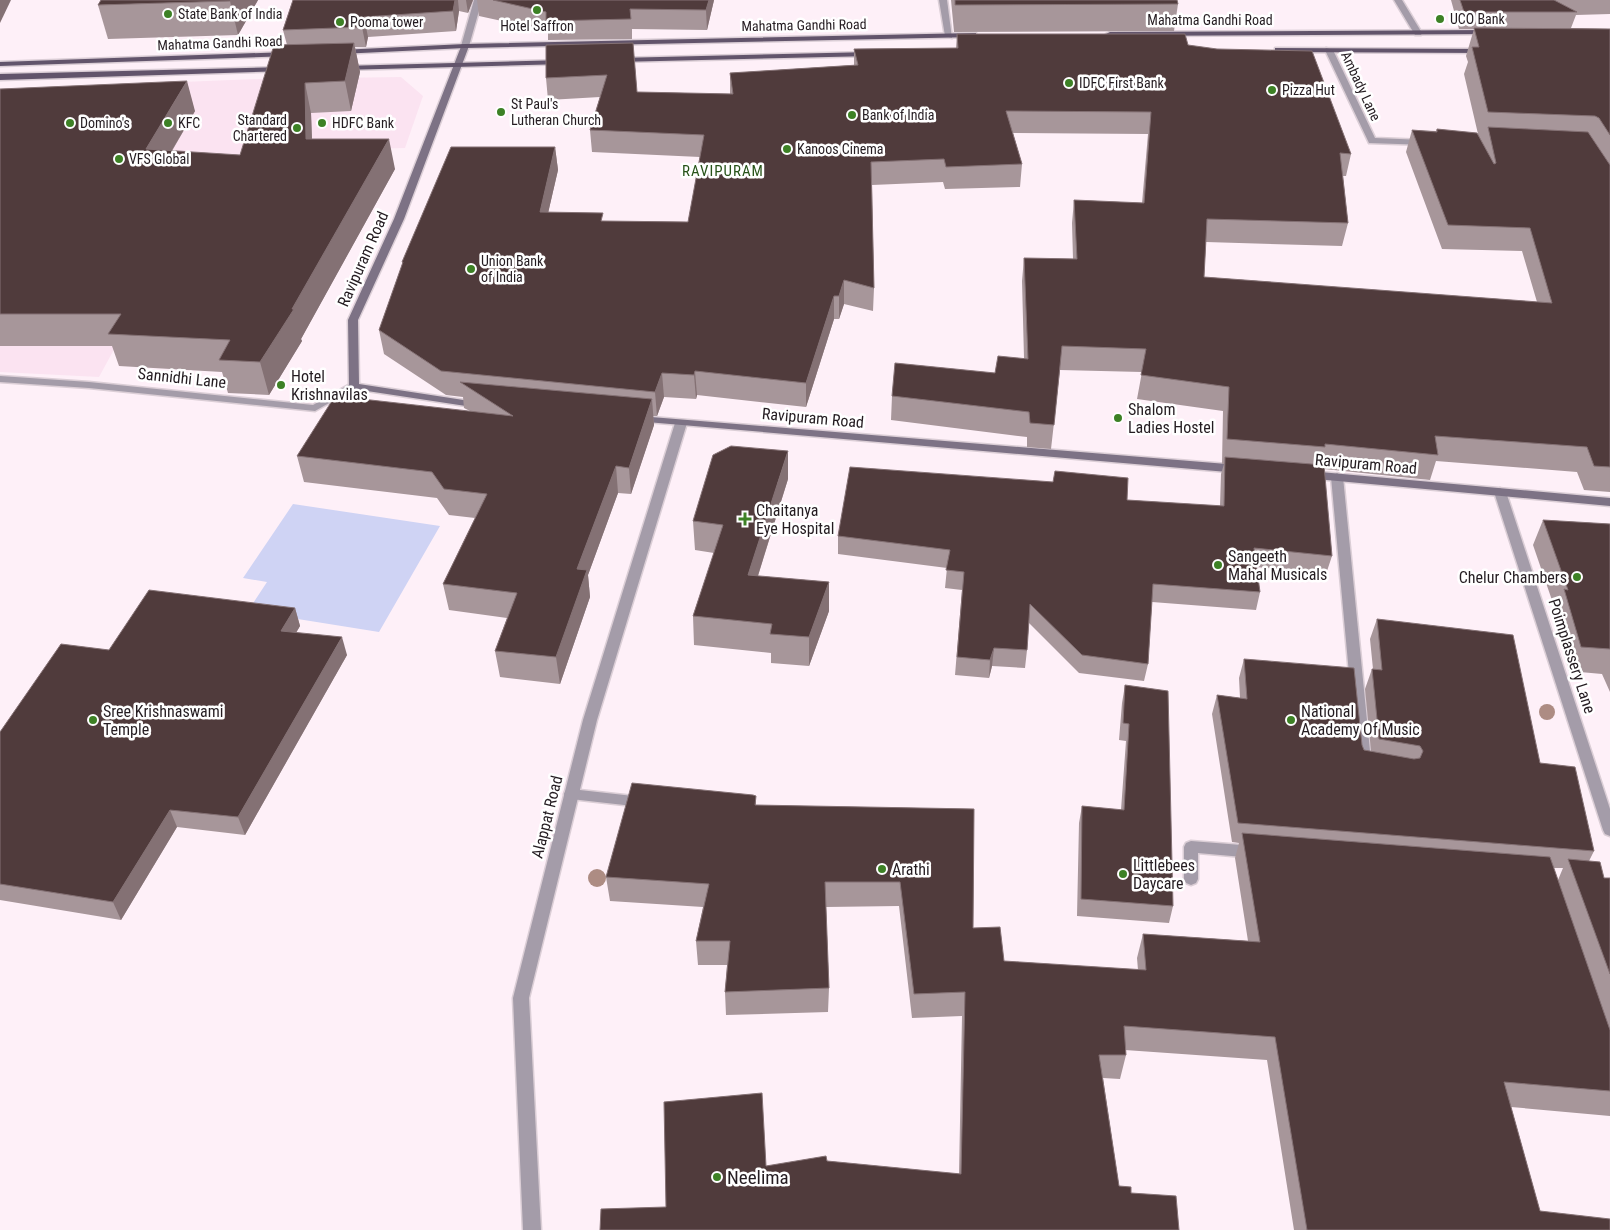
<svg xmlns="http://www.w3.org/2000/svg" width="1610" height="1230" font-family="'Roboto Condensed',sans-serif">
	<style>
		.built { fill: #fbe3f1 }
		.water { fill: #cfd3f4 }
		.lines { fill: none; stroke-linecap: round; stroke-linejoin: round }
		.service-casing { stroke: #dbced6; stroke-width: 3 }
		.minor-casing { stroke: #dbced6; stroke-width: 3 }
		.tertiary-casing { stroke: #dbced6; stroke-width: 3 }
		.secondary-casing { stroke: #dbced6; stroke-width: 3 }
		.primary-casing { stroke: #dbced6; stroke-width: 3 }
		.service { fill: #a49ca9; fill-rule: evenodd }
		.minor { fill: #a49ca9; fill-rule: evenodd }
		.tertiary { fill: #a49ca9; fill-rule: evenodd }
		.secondary { fill: #7d7285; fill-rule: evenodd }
		.primary { fill: #62546b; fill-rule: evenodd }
		.tree { fill: #ad8c83 }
		.wall { fill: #a7969a; fill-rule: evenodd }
		.shaded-wall { fill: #847174 }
		.building { fill: #503b3c; stroke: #847174 }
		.poi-dot { fill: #3d8125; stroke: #fff; stroke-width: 2 }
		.labels { text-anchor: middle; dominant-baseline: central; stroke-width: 5; stroke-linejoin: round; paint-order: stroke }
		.far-poi-label { font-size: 14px; fill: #241c21; stroke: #fff; text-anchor: start }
		.far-street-label { font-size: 14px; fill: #241c21; stroke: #fff }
		.far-neighbourhood-label { font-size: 15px; letter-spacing: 1px; fill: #275319; stroke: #fff }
		.street-label { font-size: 16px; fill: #241c21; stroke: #fff }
		.poi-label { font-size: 16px; fill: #241c21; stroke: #fff; text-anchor: start }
		.near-poi-label { font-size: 19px; fill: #241c21; stroke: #fff; text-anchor: start }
	</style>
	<rect width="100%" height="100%" fill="#fef0f8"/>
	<path class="built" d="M 401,77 L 423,96 L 405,148 L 322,150 L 207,179 L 99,377 L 0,372 L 0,111 L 9,89 L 259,79 Z"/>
	<path class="water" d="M 293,504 L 440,526 L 379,632 L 248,611 L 267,582 L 243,578 Z"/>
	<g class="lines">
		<defs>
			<path id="service" d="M 1337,473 L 1343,477 L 1371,761 L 1369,765 L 1364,766 L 1359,765 L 1357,761 L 1331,477 Z"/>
			<g id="minor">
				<path d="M 939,0 L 947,0 L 952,38 L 945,36 Z"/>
				<path d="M 1394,0 L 1402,0 L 1422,33 L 1421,35 L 1415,35 Z"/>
				<path d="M 1326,48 L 1333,50 L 1375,138 L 1424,140 L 1427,141 L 1427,145 L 1369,143 L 1325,50 Z"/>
				<path d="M 0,376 L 89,382 L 313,405 L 350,384 L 358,384 L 359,386 L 315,411 L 89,388 L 0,382 Z"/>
				<path d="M 1500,488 L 1506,492 L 1610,809 L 1610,836 L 1605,834 L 1603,830 L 1494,492 Z"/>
				<path d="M 571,789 L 642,797 L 647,798 L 649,802 L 647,806 L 642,807 L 571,799 L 566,798 L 564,794 L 566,790 Z"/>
				<path d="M 1191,841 L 1254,846 L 1259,848 L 1261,852 L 1259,856 L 1254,858 L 1198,853 L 1198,879 L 1196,883 L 1191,885 L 1186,883 L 1184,879 L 1184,847 L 1186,843 Z"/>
			</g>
			<g id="tertiary">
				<path d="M 474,0 L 482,0 L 469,46 L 465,48 L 461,46 Z"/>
				<path d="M 681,420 L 687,423 L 597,720 L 529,998 L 541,1230 L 523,1230 L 513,998 L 583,720 L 675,423 Z"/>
			</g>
			<g id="secondary">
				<path d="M 462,44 L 469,46 L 404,219 L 358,320 L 359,384 L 483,403 L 484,405 L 479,408 L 354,389 L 349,386 L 348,320 L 394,219 Z"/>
				<path d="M 639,416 L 1239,465 L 1245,469 L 1239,473 L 635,421 L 634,419 Z"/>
				<path d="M 1309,471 L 1610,498 L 1610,506 L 1305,478 L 1303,475 L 1305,472 Z"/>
			</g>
			<g id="primary">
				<path d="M 1490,30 L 1493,30 L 1493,34 L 1110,36 L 1106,34 L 1110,32 Z"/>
				<path d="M 973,33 L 976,33 L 976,37 L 465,48 L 340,54 L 336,52 L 340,50 L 465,44 Z"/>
				<path d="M 1275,48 L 1485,49 L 1489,51 L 1485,53 L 1278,52 L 1275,52 Z"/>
				<path d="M 288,52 L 291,52 L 291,56 L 0,66 L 0,62 Z"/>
				<path d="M 870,52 L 874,54 L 873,56 L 618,62 L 614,60 L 618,58 Z"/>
				<path d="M 563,60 L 566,60 L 566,64 L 343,70 L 339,68 L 343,66 Z"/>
				<path d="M 283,67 L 286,67 L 286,71 L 0,80 L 0,74 Z"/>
			</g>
		</defs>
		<use href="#service" class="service-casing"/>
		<use href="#minor" class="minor-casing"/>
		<use href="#tertiary" class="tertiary-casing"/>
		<use href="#secondary" class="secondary-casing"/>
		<use href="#primary" class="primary-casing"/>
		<use href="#service" class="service"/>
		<use href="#minor" class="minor"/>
		<use href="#tertiary" class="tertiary"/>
		<use href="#secondary" class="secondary"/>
		<use href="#primary" class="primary"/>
	</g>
	<g class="tree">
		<circle cx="1547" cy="712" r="8"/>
		<circle cx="597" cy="878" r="9"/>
	</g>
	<g class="wall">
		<path d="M 258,0 L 238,35 L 108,39 L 98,5 Z"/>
		<path d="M 293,0 L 473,0 L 468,13 L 459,11 L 456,31 L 368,37 L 366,47 L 355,47 L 360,72 L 351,111 L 311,113 L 312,139 L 395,169 L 301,339 L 302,341 L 269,395 L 228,393 L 222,372 L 119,366 L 112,346 L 0,346 L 0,89 L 195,111 L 172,151 L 240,155 L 287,45 L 283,30 Z"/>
		<path d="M 477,0 L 714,0 L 707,30 L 632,29 L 632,39 L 548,40 L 548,31 L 479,16 Z"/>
		<path d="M 951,0 L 1177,0 L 1178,4 L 1174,31 L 954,32 Z"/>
		<path d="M 1448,0 L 1610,0 L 1610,14 L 1576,15 L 1571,28 L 1610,29 L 1610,492 L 1584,490 L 1577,472 L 1436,461 L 1430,480 L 1324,469 L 1332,556 L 1326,574 L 1256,567 L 1260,592 L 1256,610 L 1152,602 L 1148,664 L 1144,681 L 1079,673 L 1029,623 L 1027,650 L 1025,668 L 992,666 L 989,678 L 955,675 L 962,590 L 945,588 L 947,568 L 838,554 L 838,536 L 1127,500 L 1220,506 L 1221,474 L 1224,464 L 1222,464 L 1223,411 L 1137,399 L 1142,372 L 1060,370 L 1051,449 L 1027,447 L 1027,437 L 891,420 L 892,396 L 995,373 L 1024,358 L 1022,281 L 1024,258 L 1073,259 L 1072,223 L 1074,200 L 1142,203 L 1148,134 L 1013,133 L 1022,164 L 1020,187 L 945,189 L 943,182 L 872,185 L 874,288 L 873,311 L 844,304 L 839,319 L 834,319 L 806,407 L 697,395 L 696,399 L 664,397 L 657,416 L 653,416 L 654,425 L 631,494 L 618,493 L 588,575 L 590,597 L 560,684 L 500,677 L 495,651 L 507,618 L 449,610 L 443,584 L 475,518 L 449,515 L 437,498 L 304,482 L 297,456 L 470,411 L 464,408 L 463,397 L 446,395 L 384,354 L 379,330 L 402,265 L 402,262 L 555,147 L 558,170 L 548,213 L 603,221 L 688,222 L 700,157 L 592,152 L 590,130 L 600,97 L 548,100 L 546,78 L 633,43 L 637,92 L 730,94 L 730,73 L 854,65 L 854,49 L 956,48 L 957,34 L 1188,45 L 1351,154 L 1346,176 L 1343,176 L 1348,223 L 1342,246 L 1206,242 L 1204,277 L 1537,302 L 1522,251 L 1442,249 L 1406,152 L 1412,130 L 1436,131 L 1437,129 L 1478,134 L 1464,74 L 1468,62 L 1466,56 L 1474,29 L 1459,29 L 1451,0 Z"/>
		<path d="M 788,479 L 758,576 L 829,582 L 829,611 L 809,666 L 771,663 L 771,653 L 694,645 L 693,616 L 714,553 L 695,550 L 693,521 Z"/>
		<path d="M 1543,520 L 1610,524 L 1610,692 L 1602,674 L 1569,671 L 1553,614 L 1555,609 L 1533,545 Z"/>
		<path d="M 295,608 L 300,626 L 296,633 L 347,655 L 245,835 L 177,827 L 121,920 L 0,900 L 0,732 L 109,650 Z"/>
		<path d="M 1377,619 L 1540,763 L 1594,851 L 1589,861 L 1604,878 L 1610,878 L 1610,1116 L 1511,1107 L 1540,1211 L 1610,1230 L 1294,1230 L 1267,1060 L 1125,1050 L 1126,1055 L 1120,1079 L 1103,1078 L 1119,1186 L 666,1207 L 766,1166 L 827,1161 L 959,1174 L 962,1016 L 912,1018 L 899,906 L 826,907 L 829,988 L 828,1012 L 726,1015 L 725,992 L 727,965 L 698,965 L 696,941 L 703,907 L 610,901 L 606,877 L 756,796 L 756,805 L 974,809 L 973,928 L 1004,961 L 1138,970 L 1137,958 L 1143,934 L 1248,941 L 1235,858 L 1239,843 L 1232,842 L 1212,714 L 1217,695 L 1240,698 L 1239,678 L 1244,659 L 1362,745 L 1364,750 L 1371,751 L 1365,689 L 1372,669 L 1373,669 L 1370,639 ZM 1553,868 L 1563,868 L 1558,880 Z"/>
		<path d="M 1125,685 L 1173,906 L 1169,923 L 1077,916 L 1079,823 L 1082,806 L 1121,810 L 1126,741 L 1119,740 L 1122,703 Z"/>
	</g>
	<g class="shaded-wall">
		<path d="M 0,0 L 11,0 L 0,23 Z"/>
		<path d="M 231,0 L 258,0 L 238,35 L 230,1 Z"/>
		<path d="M 455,0 L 458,0 L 459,11 L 456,31 L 453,11 Z"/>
		<path d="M 466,0 L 473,0 L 468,13 Z"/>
		<path d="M 709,0 L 714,0 L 707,30 L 706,10 Z"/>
		<path d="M 364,17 L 368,37 L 366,47 L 362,27 Z"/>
		<path d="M 354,43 L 360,72 L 351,111 L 345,81 Z"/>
		<path d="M 187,81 L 195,111 L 155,179 L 146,149 Z"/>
		<path d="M 305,83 L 311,113 L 313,169 L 306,139 Z"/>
		<path d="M 389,139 L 395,169 L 301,339 L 302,341 L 269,395 L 260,362 Z"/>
		<path d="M 555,147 L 558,170 L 543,235 L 540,212 Z"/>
		<path d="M 844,280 L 844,304 L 839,319 L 839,296 Z"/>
		<path d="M 834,296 L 834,319 L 806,407 L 806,383 Z"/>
		<path d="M 695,371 L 697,395 L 696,399 L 694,375 Z"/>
		<path d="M 662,373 L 664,397 L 657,416 L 655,392 Z"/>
		<path d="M 652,399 L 654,425 L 631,494 L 629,468 Z"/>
		<path d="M 788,451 L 788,479 L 749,604 L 748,575 Z"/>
		<path d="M 616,466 L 618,493 L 588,575 L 590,597 L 560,684 L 556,657 L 577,569 Z"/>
		<path d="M 829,582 L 829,611 L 809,666 L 809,637 Z"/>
		<path d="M 295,608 L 300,626 L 286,649 L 281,631 Z"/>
		<path d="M 342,637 L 347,655 L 245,835 L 238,817 Z"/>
		<path d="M 994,648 L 992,666 L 989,678 L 990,660 Z"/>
		<path d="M 170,810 L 177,827 L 121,920 L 113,902 Z"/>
	</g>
	<g class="building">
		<path d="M 101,0 L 231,0 L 230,1 L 98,5 Z"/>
		<path d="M 293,0 L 455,0 L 453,11 L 364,17 L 362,27 L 283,30 Z"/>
		<path d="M 493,0 L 709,0 L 706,10 L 630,9 L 631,19 L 546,21 L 546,12 Z"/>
		<path d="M 955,0 L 1177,0 L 1178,4 L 955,5 Z"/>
		<path d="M 1460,0 L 1554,0 L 1577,12 L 1464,12 Z"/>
		<path d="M 1474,28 L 1610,29 L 1610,135 L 1599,118 L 1595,116 L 1488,112 L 1472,47 L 1479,47 Z"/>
		<path d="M 957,34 L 1185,34 L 1188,45 L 1217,49 L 1312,51 L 1351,154 L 1340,153 L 1348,223 L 1207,219 L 1204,277 L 1552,303 L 1530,228 L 1448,225 L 1412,130 L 1437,132 L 1437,129 L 1477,133 L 1494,164 L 1496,163 L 1488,127 L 1588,132 L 1610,165 L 1610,467 L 1594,466 L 1587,447 L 1435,436 L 1438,455 L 1325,444 L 1325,447 L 1227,439 L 1229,387 L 1141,375 L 1146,349 L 1062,346 L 1054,425 L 1030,423 L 1029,412 L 892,396 L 895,363 L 995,373 L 998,356 L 1028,359 L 1024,258 L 1077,259 L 1074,200 L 1144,203 L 1151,112 L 1006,111 L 1022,164 L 946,167 L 944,159 L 871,162 L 874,288 L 844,280 L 839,296 L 834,296 L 806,383 L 695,371 L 694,375 L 662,373 L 655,392 L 441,371 L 379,330 L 403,262 L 402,262 L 451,147 L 555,147 L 540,212 L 603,213 L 601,221 L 688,222 L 704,135 L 590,130 L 607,75 L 546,78 L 546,45 L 633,43 L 637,92 L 733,94 L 730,73 L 858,65 L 854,49 L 958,48 Z"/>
		<path d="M 354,43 L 345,81 L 305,83 L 306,139 L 389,139 L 292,309 L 294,309 L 260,362 L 219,360 L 230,340 L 108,334 L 121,314 L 0,314 L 0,89 L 187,81 L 146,149 L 240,155 L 274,45 Z"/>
		<path d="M 460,382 L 652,399 L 629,468 L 616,466 L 577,569 L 587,570 L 556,657 L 495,651 L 517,593 L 443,584 L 487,494 L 444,489 L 432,472 L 297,456 L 335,396 L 513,416 Z"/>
		<path d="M 731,446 L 788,451 L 748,575 L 829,582 L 809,637 L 770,634 L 772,624 L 693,616 L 723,525 L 693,521 L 713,455 Z"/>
		<path d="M 1225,457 L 1324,465 L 1332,556 L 1254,548 L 1260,592 L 1153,584 L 1148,664 L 1082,655 L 1030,604 L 1027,650 L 994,648 L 990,660 L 957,657 L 964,572 L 946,570 L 950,550 L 838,536 L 850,467 L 1053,482 L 1055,471 L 1128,478 L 1127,500 L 1224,506 Z"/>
		<path d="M 1543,520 L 1610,524 L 1610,649 L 1581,647 L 1564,589 L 1568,590 Z"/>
		<path d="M 149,590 L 295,608 L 281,631 L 342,637 L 238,817 L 170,810 L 113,902 L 0,884 L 0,732 L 61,644 L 109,650 Z"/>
		<path d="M 1377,619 L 1513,635 L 1540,763 L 1575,767 L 1594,851 L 1238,823 L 1217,695 L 1247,699 L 1244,659 L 1354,668 L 1362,745 L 1364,750 L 1414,759 L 1420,758 L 1423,751 L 1420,746 L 1379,739 L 1372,669 L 1382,670 Z"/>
		<path d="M 1125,685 L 1168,691 L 1173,906 L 1081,899 L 1082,806 L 1124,810 L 1129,724 L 1123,723 Z"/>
		<path d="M 632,783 L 753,795 L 756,796 L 755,805 L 974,809 L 973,928 L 1000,927 L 1004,961 L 1146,970 L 1143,934 L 1260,942 L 1242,833 L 1550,857 L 1610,1030 L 1610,1091 L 1504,1082 L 1540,1211 L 1610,1219 L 1610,1230 L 1307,1230 L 1275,1037 L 1124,1026 L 1126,1055 L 1099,1055 L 1119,1186 L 1131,1187 L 1131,1193 L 1176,1196 L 1179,1230 L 600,1230 L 601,1209 L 666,1207 L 664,1102 L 762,1093 L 766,1166 L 826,1156 L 827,1161 L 961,1174 L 965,992 L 914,994 L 900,882 L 825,882 L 829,988 L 725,992 L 730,941 L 696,941 L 709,884 L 606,877 Z"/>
		<path d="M 1568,859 L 1600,862 L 1604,878 L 1610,878 L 1610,974 Z"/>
	</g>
	<g class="poi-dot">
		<circle cx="537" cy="10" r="5"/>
		<circle cx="168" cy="14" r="5"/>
		<circle cx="1440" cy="19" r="5"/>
		<circle cx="340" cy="22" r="5"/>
		<circle cx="1069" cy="83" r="5"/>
		<circle cx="1272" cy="90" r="5"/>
		<circle cx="501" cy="112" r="5"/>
		<circle cx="852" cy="115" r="5"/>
		<circle cx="70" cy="123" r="5"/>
		<circle cx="168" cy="123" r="5"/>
		<circle cx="322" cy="123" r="5"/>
		<circle cx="297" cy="128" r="5"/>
		<circle cx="787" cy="149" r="5"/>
		<circle cx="119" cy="159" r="5"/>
		<circle cx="471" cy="269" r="5"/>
		<circle cx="281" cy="385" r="5"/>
		<circle cx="1118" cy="418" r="5"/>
		<path d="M742.5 511.5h5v5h5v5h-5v5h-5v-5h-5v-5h5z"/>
		<circle cx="1218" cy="565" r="5"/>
		<circle cx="1577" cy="577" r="5"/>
		<circle cx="93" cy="720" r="5"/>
		<circle cx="1291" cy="720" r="5"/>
		<circle cx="882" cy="869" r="5"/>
		<circle cx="1123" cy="874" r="5"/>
		<circle cx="717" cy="1177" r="5"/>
	</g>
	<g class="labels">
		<g class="far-poi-label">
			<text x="178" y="14">State Bank of India</text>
			<text x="1450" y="19">UCO Bank</text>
			<text x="350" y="22">Pooma tower</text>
			<text x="537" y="26" text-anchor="middle">Hotel Saffron</text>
			<text x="1079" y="83">IDFC First Bank</text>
			<text x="1282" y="90">Pizza Hut</text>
			<text x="511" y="104">St Paul's<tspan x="511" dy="16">Lutheran Church</tspan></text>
			<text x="862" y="115">Bank of India</text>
			<text x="287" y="120" text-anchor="end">Standard<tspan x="287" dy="16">Chartered</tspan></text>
			<text x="80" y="123">Domino's</text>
			<text x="178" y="123">KFC</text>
			<text x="332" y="123">HDFC Bank</text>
			<text x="797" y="149">Kanoos Cinema</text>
			<text x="129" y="159">VFS Global</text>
			<text x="481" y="261">Union Bank<tspan x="481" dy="16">of India</tspan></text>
		</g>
		<g class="far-street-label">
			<text x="1210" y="20">Mahatma Gandhi Road</text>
			<text transform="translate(804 25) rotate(-1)">Mahatma Gandhi Road</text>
			<text transform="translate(220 43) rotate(-2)">Mahatma Gandhi Road</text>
			<text transform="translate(1361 86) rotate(65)">Ambady Lane</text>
		</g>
		<g class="far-neighbourhood-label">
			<text x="723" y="171">RAVIPURAM</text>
		</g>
		<g class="street-label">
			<text transform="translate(363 259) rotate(-66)">Ravipuram Road</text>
			<text transform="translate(182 378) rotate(6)">Sannidhi Lane</text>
			<text transform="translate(813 418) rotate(5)">Ravipuram Road</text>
			<text transform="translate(1366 464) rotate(5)">Ravipuram Road</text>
			<text transform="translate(1572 656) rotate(72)">Poimplassery Lane</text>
			<text transform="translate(547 817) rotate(-76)">Alappat Road</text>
		</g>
		<g class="poi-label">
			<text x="291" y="376">Hotel<tspan x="291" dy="18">Krishnavilas</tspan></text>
			<text x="1128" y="409">Shalom<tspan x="1128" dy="18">Ladies Hostel</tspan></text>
			<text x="756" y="510">Chaitanya<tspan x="756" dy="18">Eye Hospital</tspan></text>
			<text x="1228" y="556">Sangeeth<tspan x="1228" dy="18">Mahal Musicals</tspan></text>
			<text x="1567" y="577" text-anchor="end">Chelur Chambers</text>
			<text x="103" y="711">Sree Krishnaswami<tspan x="103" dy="18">Temple</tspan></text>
			<text x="1301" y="711">National<tspan x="1301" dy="18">Academy Of Music</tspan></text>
			<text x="1133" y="865">Littlebees<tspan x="1133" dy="18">Daycare</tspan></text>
			<text x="892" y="869">Arathi</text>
		</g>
		<g class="near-poi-label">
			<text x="727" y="1177">Neelima</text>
		</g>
	</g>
</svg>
